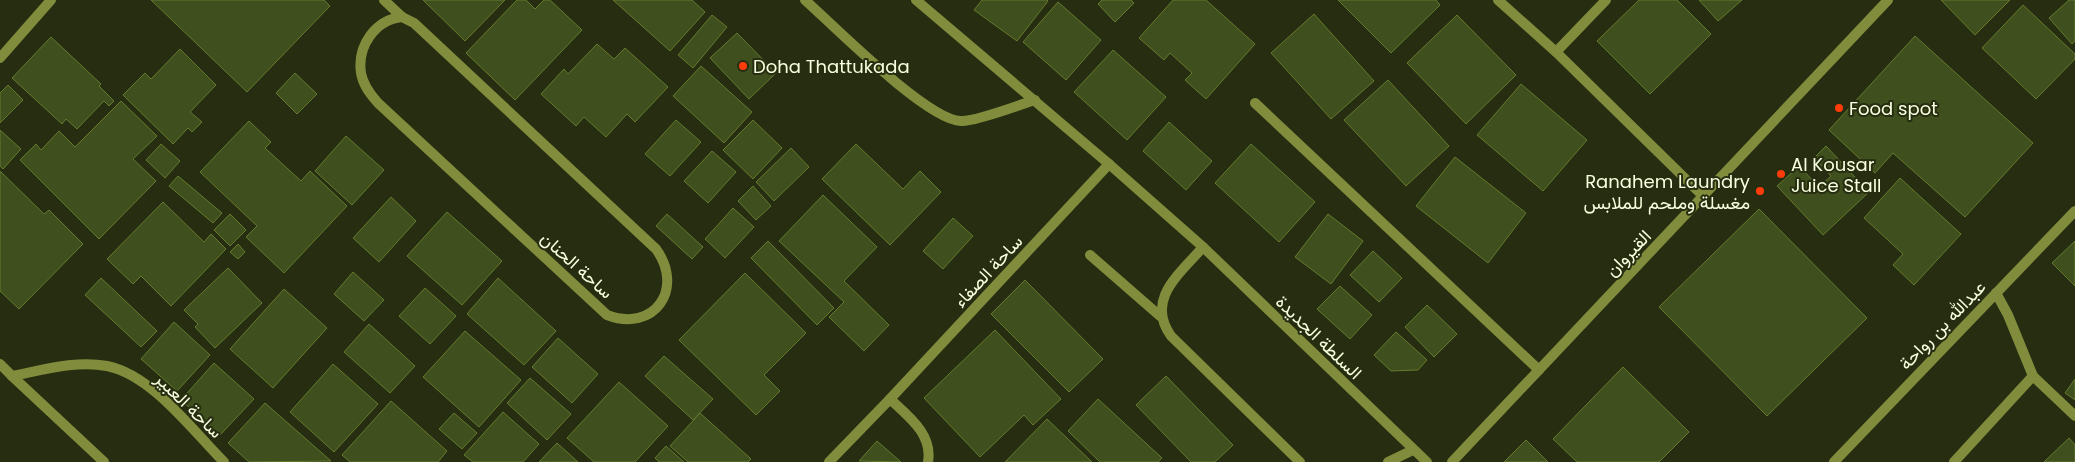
<svg xmlns="http://www.w3.org/2000/svg" width="2075" height="462" font-family="Poppins,Vazirmatn,sans-serif">
	<style>
		.building { fill: #3f4f1d; stroke: #647b2f }
		.lines { fill: none; stroke-linecap: round; stroke-linejoin: round }
		.street { stroke: #818d3c; stroke-width: 10 }
		.poi-dot { fill: #ff3c0a; stroke: #262d11; stroke-width: 2 }
		.labels { text-anchor: middle; dominant-baseline: central; stroke-width: 4; stroke-linejoin: round; paint-order: stroke }
		.poi-label { font-size: 18px; fill: #f8ffde; stroke: #262d11; text-anchor: start }
		.street-label { font-size: 18px; fill: #f8ffde; stroke: #262d11 }
	</style>
	<rect width="100%" height="100%" fill="#262d11"/>
	<g class="building">
		<path d="M 151,0 L 324,0 L 330,6 L 247,92 Z"/>
		<path d="M 423,0 L 505,0 L 465,41 Z"/>
		<path d="M 517,0 L 526,0 L 535,9 L 544,0 L 550,0 L 582,30 L 515,100 L 466,53 Z"/>
		<path d="M 613,0 L 692,0 L 705,12 L 670,51 Z"/>
		<path d="M 982,0 L 1047,0 L 1048,1 L 1017,41 L 974,10 Z"/>
		<path d="M 1102,0 L 1131,0 L 1134,3 L 1115,22 L 1098,4 Z"/>
		<path d="M 1173,0 L 1206,0 L 1255,44 L 1206,99 L 1185,80 L 1192,73 L 1170,53 L 1164,60 L 1139,38 Z"/>
		<path d="M 1338,0 L 1436,0 L 1440,5 L 1391,53 Z"/>
		<path d="M 1639,0 L 1677,0 L 1711,34 L 1650,94 L 1597,41 Z"/>
		<path d="M 1699,0 L 1742,0 L 1718,21 Z"/>
		<path d="M 1941,0 L 2010,0 L 1975,35 Z"/>
		<path d="M 2069,0 L 2075,0 L 2075,41 L 2072,44 L 2049,18 Z"/>
		<path d="M 1058,2 L 1101,40 L 1066,80 L 1023,42 Z"/>
		<path d="M 2023,5 L 2075,54 L 2075,59 L 2036,99 L 1982,48 Z"/>
		<path d="M 1314,14 L 1374,81 L 1331,119 L 1271,53 Z"/>
		<path d="M 712,15 L 727,27 L 693,68 L 678,55 Z"/>
		<path d="M 1457,15 L 1516,75 L 1466,124 L 1407,63 Z"/>
		<path d="M 737,33 L 776,73 L 749,99 L 710,58 Z"/>
		<path d="M 1915,36 L 2033,143 L 1965,217 L 1893,153 L 1875,173 L 1829,130 Z"/>
		<path d="M 51,37 L 101,84 L 99,86 L 114,101 L 109,106 L 104,101 L 77,129 L 66,119 L 62,124 L 12,78 Z"/>
		<path d="M 597,44 L 614,59 L 625,48 L 668,87 L 635,122 L 627,114 L 606,137 L 584,117 L 576,126 L 541,94 L 564,69 L 568,74 Z"/>
		<path d="M 180,49 L 216,85 L 190,112 L 202,122 L 192,132 L 188,128 L 173,144 L 123,95 L 145,73 L 151,79 Z"/>
		<path d="M 1113,50 L 1166,97 L 1127,140 L 1074,92 Z"/>
		<path d="M 701,66 L 752,112 L 724,143 L 673,96 Z"/>
		<path d="M 295,73 L 317,94 L 297,114 L 276,93 Z"/>
		<path d="M 1388,80 L 1449,146 L 1406,186 L 1344,120 Z"/>
		<path d="M 1521,84 L 1587,140 L 1543,191 L 1477,135 Z"/>
		<path d="M 8,85 L 23,100 L 0,123 L 0,93 Z"/>
		<path d="M 121,101 L 157,136 L 133,159 L 156,181 L 99,239 L 20,160 L 36,144 L 41,150 L 59,131 L 75,147 Z"/>
		<path d="M 676,120 L 701,142 L 670,176 L 645,154 Z"/>
		<path d="M 753,120 L 782,148 L 753,179 L 723,150 Z"/>
		<path d="M 249,121 L 271,142 L 265,148 L 301,181 L 310,171 L 347,206 L 284,273 L 246,237 L 257,226 L 200,172 Z"/>
		<path d="M 1169,122 L 1212,161 L 1186,190 L 1143,151 Z"/>
		<path d="M 0,130 L 21,149 L 3,169 L 0,166 Z"/>
		<path d="M 346,136 L 384,170 L 352,205 L 315,171 Z"/>
		<path d="M 161,144 L 180,161 L 165,178 L 146,160 Z"/>
		<path d="M 856,144 L 903,189 L 920,171 L 941,192 L 890,245 L 822,179 Z"/>
		<path d="M 1251,144 L 1315,202 L 1279,242 L 1215,183 Z"/>
		<path d="M 1826,146 L 1869,192 L 1823,235 L 1777,186 L 1799,166 L 1819,187 L 1831,176 L 1814,158 Z"/>
		<path d="M 791,148 L 809,167 L 774,201 L 756,182 Z"/>
		<path d="M 712,151 L 736,172 L 708,203 L 684,181 Z"/>
		<path d="M 1455,157 L 1526,213 L 1488,263 L 1416,206 Z"/>
		<path d="M 0,171 L 44,214 L 49,210 L 83,244 L 19,309 L 0,291 Z"/>
		<path d="M 178,176 L 222,213 L 213,223 L 169,186 Z"/>
		<path d="M 1900,178 L 1961,234 L 1914,285 L 1893,265 L 1903,254 L 1864,218 Z"/>
		<path d="M 753,186 L 771,206 L 756,220 L 738,201 Z"/>
		<path d="M 823,195 L 877,247 L 844,281 L 889,325 L 864,351 L 829,317 L 844,302 L 779,241 Z"/>
		<path d="M 391,197 L 416,221 L 379,262 L 353,238 Z"/>
		<path d="M 163,202 L 204,242 L 211,234 L 226,249 L 171,306 L 141,276 L 133,284 L 107,259 Z"/>
		<path d="M 733,208 L 754,227 L 725,258 L 705,239 Z"/>
		<path d="M 1759,209 L 1867,318 L 1767,416 L 1659,307 Z"/>
		<path d="M 447,212 L 502,261 L 462,305 L 407,256 Z"/>
		<path d="M 230,214 L 246,230 L 230,246 L 214,230 Z"/>
		<path d="M 667,214 L 703,247 L 692,259 L 656,226 Z"/>
		<path d="M 1328,214 L 1363,241 L 1331,284 L 1295,257 Z"/>
		<path d="M 953,218 L 973,236 L 943,269 L 923,251 Z"/>
		<path d="M 768,241 L 834,308 L 817,325 L 751,258 Z"/>
		<path d="M 2075,241 L 2075,286 L 2052,263 Z"/>
		<path d="M 238,244 L 245,252 L 238,259 L 230,252 Z"/>
		<path d="M 1373,251 L 1402,278 L 1379,302 L 1350,275 Z"/>
		<path d="M 228,268 L 262,303 L 215,348 L 195,327 L 198,324 L 184,310 Z"/>
		<path d="M 353,272 L 384,300 L 364,321 L 334,294 Z"/>
		<path d="M 745,273 L 806,333 L 764,375 L 780,391 L 756,415 L 679,340 Z"/>
		<path d="M 101,278 L 157,331 L 141,347 L 85,295 Z"/>
		<path d="M 498,278 L 556,331 L 524,365 L 467,314 Z"/>
		<path d="M 1025,280 L 1103,359 L 1069,392 L 991,314 Z"/>
		<path d="M 1340,286 L 1372,315 L 1350,339 L 1317,309 Z"/>
		<path d="M 425,288 L 456,316 L 430,344 L 399,316 Z"/>
		<path d="M 284,289 L 327,328 L 273,388 L 230,349 Z"/>
		<path d="M 1427,305 L 1457,334 L 1434,357 L 1405,327 Z"/>
		<path d="M 174,322 L 210,355 L 177,391 L 141,359 Z"/>
		<path d="M 369,324 L 415,366 L 390,393 L 344,352 Z"/>
		<path d="M 995,330 L 1061,399 L 1033,425 L 1024,415 L 980,457 L 924,398 Z"/>
		<path d="M 465,331 L 521,380 L 479,427 L 423,377 Z"/>
		<path d="M 1396,332 L 1427,360 L 1418,370 L 1391,371 L 1374,355 Z"/>
		<path d="M 558,338 L 598,374 L 572,403 L 532,367 Z"/>
		<path d="M 664,356 L 713,399 L 693,420 L 645,376 Z"/>
		<path d="M 214,363 L 254,399 L 220,435 L 181,400 Z"/>
		<path d="M 333,364 L 378,404 L 334,452 L 290,412 Z"/>
		<path d="M 1623,367 L 1689,432 L 1659,462 L 1577,462 L 1553,439 Z"/>
		<path d="M 1166,376 L 1233,445 L 1215,462 L 1191,462 L 1136,405 Z"/>
		<path d="M 530,378 L 571,414 L 547,440 L 507,403 Z"/>
		<path d="M 2075,379 L 2075,400 L 2065,393 Z"/>
		<path d="M 619,382 L 668,426 L 635,462 L 594,462 L 567,438 Z"/>
		<path d="M 1098,399 L 1162,458 L 1158,462 L 1100,462 L 1068,431 Z"/>
		<path d="M 391,401 L 447,451 L 438,462 L 350,462 L 342,455 Z"/>
		<path d="M 265,403 L 331,461 L 249,462 L 228,443 Z"/>
		<path d="M 503,412 L 539,444 L 523,462 L 473,462 L 464,455 Z"/>
		<path d="M 454,413 L 477,433 L 462,449 L 439,429 Z"/>
		<path d="M 700,413 L 751,459 L 748,462 L 688,462 L 670,446 Z"/>
		<path d="M 1047,419 L 1092,462 L 1005,462 Z"/>
		<path d="M 2069,438 L 2075,445 L 2075,462 L 2044,462 Z"/>
		<path d="M 1526,440 L 1548,462 L 1504,462 Z"/>
		<path d="M 877,441 L 901,462 L 859,461 Z"/>
		<path d="M 557,443 L 578,462 L 539,462 Z"/>
		<path d="M 666,446 L 684,462 L 659,462 L 655,458 Z"/>
	</g>
	<g class="lines">
		<g class="street">
			<path d="M 384,0 L 402,17"/>
			<path d="M 805,0 C 834,26 927,120 961,121 C 975,122 1019,105 1035,100"/>
			<path d="M 916,0 L 1109,164 L 1203,247 L 1427,462"/>
			<path d="M 1498,0 L 1556,52 L 1704,197"/>
			<path d="M 402,17 L 414,23 L 656,249 C 685,289 654,333 607,315 L 378,103 C 370,94 363,85 361,73 C 357,46 375,20 402,17 Z"/>
			<path d="M 1556,52 L 1606,0"/>
			<path d="M 0,58 L 51,0"/>
			<path d="M 1255,103 L 1539,370"/>
			<path d="M 1203,247 C 1180,274 1145,299 1171,336 L 1300,462"/>
			<path d="M 1090,255 L 1160,316"/>
			<path d="M 1996,293 L 2008,315 L 2033,376 L 2075,416"/>
			<path d="M 0,364 L 12,376"/>
			<path d="M 890,399 L 1109,164"/>
			<path d="M 104,462 L 12,376 C 43,370 76,360 107,366 C 152,375 192,430 224,462"/>
			<path d="M 829,462 L 890,399 C 908,416 933,434 928,462"/>
			<path d="M 1388,462 L 1413,450"/>
			<path d="M 1452,462 L 1888,0"/>
			<path d="M 1834,462 L 2075,211"/>
			<path d="M 1954,462 L 2033,376"/>
		</g>
	</g>
	<g class="poi-dot">
		<circle cx="743" cy="66" r="5"/>
		<circle cx="1839" cy="108" r="5"/>
		<circle cx="1781" cy="174" r="5"/>
		<circle cx="1760" cy="191" r="5"/>
	</g>
	<g class="labels">
		<g class="poi-label">
			<text x="753" y="66">Doha Thattukada</text>
			<text x="1849" y="108">Food spot</text>
			<text x="1791" y="164">Al Kousar<tspan x="1791" dy="21">Juice Stall</tspan></text>
			<text x="1750" y="181" text-anchor="end">Ranahem Laundry<tspan x="1750" dy="21">مغسلة وملحم للملابس</tspan></text>
		</g>
		<g class="street-label">
			<text transform="translate(1628 253) rotate(-46)">القيروان</text>
			<text transform="translate(577 265) rotate(42)">ساحة الحنان</text>
			<text transform="translate(988 271) rotate(-47)">ساحة الصفاء</text>
			<text transform="translate(1942 325) rotate(-46)">عبدالله بن رواحة</text>
			<text transform="translate(1319 337) rotate(44)">السلطة الجديدة</text>
			<text transform="translate(189 405) rotate(44)">ساحة العبير</text>
		</g>
	</g>
</svg>
